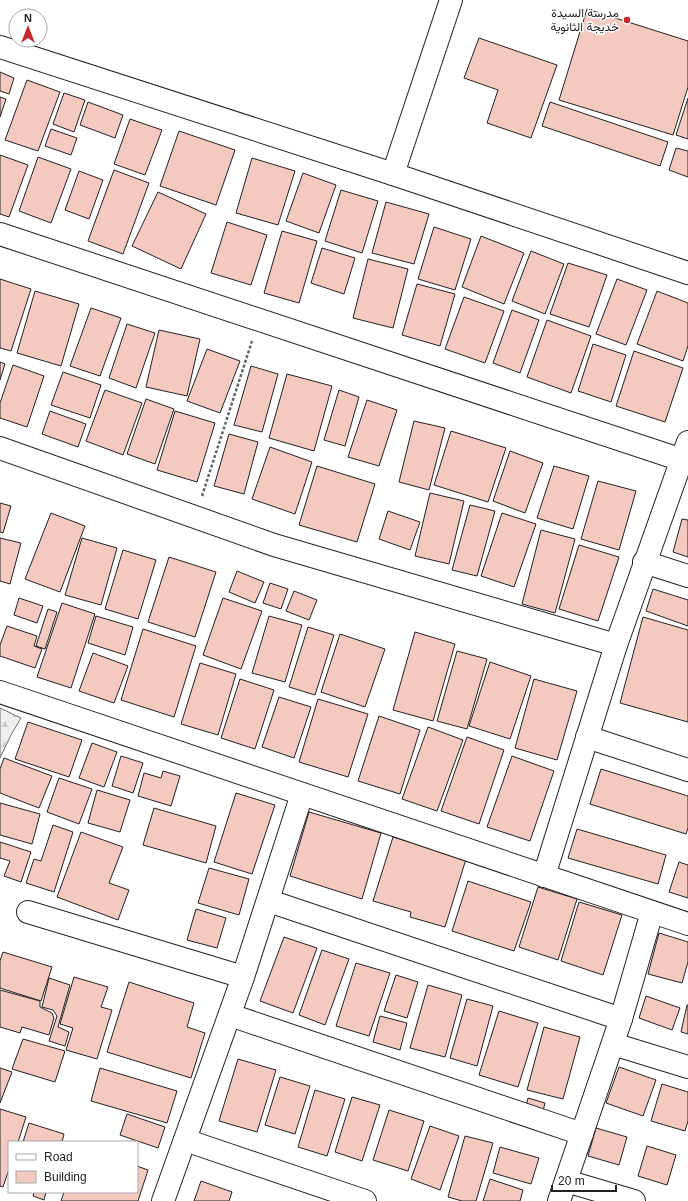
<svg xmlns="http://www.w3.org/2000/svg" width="688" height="1201" font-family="Helvetica,Vazirmatn,sans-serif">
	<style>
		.forest { fill: url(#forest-firs); stroke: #6f6f6f }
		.building { fill: #f3c9c0; stroke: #222 }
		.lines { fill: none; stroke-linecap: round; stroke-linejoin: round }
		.minor-casing { stroke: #222; stroke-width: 24 }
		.path { stroke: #646464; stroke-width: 2.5; stroke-dasharray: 3 2; stroke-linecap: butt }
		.minor { stroke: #fff; stroke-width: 22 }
		.poi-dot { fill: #c62828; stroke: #fff; stroke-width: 1.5 }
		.labels { text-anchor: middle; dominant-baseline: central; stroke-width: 3; stroke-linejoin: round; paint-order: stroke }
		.poi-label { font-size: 12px; fill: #222; stroke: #fff; text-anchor: end }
	</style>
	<defs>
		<pattern id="forest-firs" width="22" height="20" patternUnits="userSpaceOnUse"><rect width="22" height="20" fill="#eee"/><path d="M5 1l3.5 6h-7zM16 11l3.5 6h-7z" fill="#ccc"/></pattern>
	</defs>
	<rect width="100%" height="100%" fill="#fff"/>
	<path class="forest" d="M 0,708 L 21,718 L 11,735 L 0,758 Z"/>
	<g class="building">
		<path d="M 587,9 L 688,41 L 688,87 L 673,135 L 559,100 Z"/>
		<path d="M 479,38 L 557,65 L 531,138 L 487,123 L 498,90 L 464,78 Z"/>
		<path d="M 0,72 L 14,78 L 9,94 L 0,91 Z"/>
		<path d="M 27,80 L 60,92 L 38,151 L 5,140 Z"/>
		<path d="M 64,93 L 85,100 L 74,132 L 53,124 Z"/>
		<path d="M 0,97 L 6,99 L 0,117 Z"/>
		<path d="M 688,98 L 688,139 L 676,135 Z"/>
		<path d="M 88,102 L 123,115 L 115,138 L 80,125 Z"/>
		<path d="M 550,102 L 668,142 L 660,166 L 542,126 Z"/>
		<path d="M 130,119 L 162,130 L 145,175 L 114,164 Z"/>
		<path d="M 51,129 L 77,138 L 71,155 L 45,146 Z"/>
		<path d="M 179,131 L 235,150 L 216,205 L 160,186 Z"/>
		<path d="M 676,148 L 688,151 L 688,177 L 669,170 Z"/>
		<path d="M 0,155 L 28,165 L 9,217 L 0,214 Z"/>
		<path d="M 38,157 L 71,169 L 51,223 L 19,211 Z"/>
		<path d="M 252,158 L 295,171 L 278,225 L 236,213 Z"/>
		<path d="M 114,170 L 149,183 L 123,254 L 88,241 Z"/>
		<path d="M 79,171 L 103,180 L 89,219 L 65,210 Z"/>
		<path d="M 303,173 L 336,185 L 319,233 L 286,221 Z"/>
		<path d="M 341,190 L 378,201 L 362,253 L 325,241 Z"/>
		<path d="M 158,192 L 206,214 L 181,269 L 132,246 Z"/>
		<path d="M 386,202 L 429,214 L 414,264 L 372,253 Z"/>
		<path d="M 227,222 L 267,235 L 251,285 L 211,273 Z"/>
		<path d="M 434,227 L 471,239 L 455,290 L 418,279 Z"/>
		<path d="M 282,231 L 317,241 L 299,303 L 264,293 Z"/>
		<path d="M 481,236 L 524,253 L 504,304 L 462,287 Z"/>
		<path d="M 322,248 L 355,258 L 344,294 L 311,283 Z"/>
		<path d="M 531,251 L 564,264 L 545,314 L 512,301 Z"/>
		<path d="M 368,259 L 408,269 L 393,328 L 353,318 Z"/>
		<path d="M 568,263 L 607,275 L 589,327 L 550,314 Z"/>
		<path d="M 0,279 L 31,289 L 11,351 L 0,348 Z"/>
		<path d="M 617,279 L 647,290 L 626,345 L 596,334 Z"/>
		<path d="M 417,284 L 455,294 L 440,346 L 402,335 Z"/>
		<path d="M 35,291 L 79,304 L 61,366 L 17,353 Z"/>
		<path d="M 657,291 L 688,303 L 688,346 L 683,361 L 637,344 Z"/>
		<path d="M 464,297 L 504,311 L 485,363 L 445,349 Z"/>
		<path d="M 91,308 L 121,318 L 100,376 L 70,366 Z"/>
		<path d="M 512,310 L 539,320 L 520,373 L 493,363 Z"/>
		<path d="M 547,320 L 591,336 L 571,393 L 527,377 Z"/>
		<path d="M 127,324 L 155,333 L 136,388 L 109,378 Z"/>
		<path d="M 159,330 L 200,339 L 187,396 L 146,387 Z"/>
		<path d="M 593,344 L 626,355 L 611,402 L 578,391 Z"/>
		<path d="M 207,349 L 240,361 L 220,413 L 187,401 Z"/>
		<path d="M 634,351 L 683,368 L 665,422 L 616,406 Z"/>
		<path d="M 0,362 L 5,364 L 0,380 Z"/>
		<path d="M 13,365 L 44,376 L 27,427 L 0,418 L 0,403 Z"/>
		<path d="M 251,366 L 278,374 L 262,432 L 234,425 Z"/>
		<path d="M 63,372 L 101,385 L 90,418 L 51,405 Z"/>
		<path d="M 287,374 L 332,386 L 314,451 L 269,438 Z"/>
		<path d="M 105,390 L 142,403 L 123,455 L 86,441 Z"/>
		<path d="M 339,390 L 359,397 L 345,446 L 324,440 Z"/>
		<path d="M 146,399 L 174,409 L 155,464 L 127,454 Z"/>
		<path d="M 367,400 L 397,410 L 379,466 L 348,457 Z"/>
		<path d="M 50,411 L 86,424 L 78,447 L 42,434 Z"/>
		<path d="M 175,411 L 215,423 L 197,482 L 157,470 Z"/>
		<path d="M 414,421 L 445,428 L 429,490 L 399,482 Z"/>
		<path d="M 451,431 L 506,448 L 488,502 L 434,485 Z"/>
		<path d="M 229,434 L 258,442 L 244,494 L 214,486 Z"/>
		<path d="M 270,447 L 312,462 L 295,514 L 252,499 Z"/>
		<path d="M 510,451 L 543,463 L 525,513 L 493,501 Z"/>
		<path d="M 317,466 L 375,484 L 357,542 L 299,525 Z"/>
		<path d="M 554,466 L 589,476 L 573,529 L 537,518 Z"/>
		<path d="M 598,481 L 636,491 L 619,550 L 581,539 Z"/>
		<path d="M 430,493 L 464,501 L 449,564 L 415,556 Z"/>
		<path d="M 0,503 L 11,506 L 3,533 L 0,532 Z"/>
		<path d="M 470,505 L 495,511 L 477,576 L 452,570 Z"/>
		<path d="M 388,511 L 420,522 L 410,550 L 379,539 Z"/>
		<path d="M 51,513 L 85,526 L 60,592 L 25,579 Z"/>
		<path d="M 502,513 L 536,524 L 514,587 L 481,576 Z"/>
		<path d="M 682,519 L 688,520 L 688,557 L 673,552 Z"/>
		<path d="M 541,530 L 575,539 L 555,613 L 522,604 Z"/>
		<path d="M 0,538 L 21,543 L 10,584 L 0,581 Z"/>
		<path d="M 82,538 L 117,548 L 101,605 L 65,595 Z"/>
		<path d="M 579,545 L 619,557 L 598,621 L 559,609 Z"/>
		<path d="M 123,550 L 156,560 L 138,619 L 105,609 Z"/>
		<path d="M 169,557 L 216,572 L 195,637 L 148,622 Z"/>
		<path d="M 237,571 L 264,582 L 255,603 L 229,592 Z"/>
		<path d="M 270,583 L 288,589 L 281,609 L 263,603 Z"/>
		<path d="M 653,589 L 688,600 L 688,626 L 646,611 Z"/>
		<path d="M 294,591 L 317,600 L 309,620 L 286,611 Z"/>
		<path d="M 19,598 L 43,606 L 37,623 L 14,615 Z"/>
		<path d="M 223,598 L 262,611 L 241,669 L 203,655 Z"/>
		<path d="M 62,603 L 95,614 L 71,688 L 37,677 Z"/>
		<path d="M 48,609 L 57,612 L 45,649 L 36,646 Z"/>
		<path d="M 96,616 L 133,627 L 125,655 L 88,643 Z"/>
		<path d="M 269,616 L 302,625 L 285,682 L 252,673 Z"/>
		<path d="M 643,617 L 688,630 L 688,722 L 620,703 Z"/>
		<path d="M 7,626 L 37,636 L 34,646 L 42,649 L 35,668 L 0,656 L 0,645 Z"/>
		<path d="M 308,627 L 334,635 L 315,695 L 289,687 Z"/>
		<path d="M 143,629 L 196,646 L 174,717 L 121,700 Z"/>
		<path d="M 415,632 L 455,644 L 433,721 L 393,710 Z"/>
		<path d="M 340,634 L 385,649 L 365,707 L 321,692 Z"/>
		<path d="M 457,651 L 487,659 L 467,729 L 437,721 Z"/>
		<path d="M 93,653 L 128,666 L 114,703 L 79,691 Z"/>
		<path d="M 490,662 L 531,676 L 510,739 L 469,726 Z"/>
		<path d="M 200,663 L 236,674 L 218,735 L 181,724 Z"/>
		<path d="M 240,679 L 274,690 L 255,749 L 221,738 Z"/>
		<path d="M 534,679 L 577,691 L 557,760 L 515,748 Z"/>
		<path d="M 279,697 L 311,707 L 294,758 L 262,747 Z"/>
		<path d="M 318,699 L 368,714 L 348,777 L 299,762 Z"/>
		<path d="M 379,716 L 420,730 L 400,794 L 358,781 Z"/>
		<path d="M 28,722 L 82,740 L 69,777 L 15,759 Z"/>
		<path d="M 428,727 L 463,740 L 437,811 L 402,799 Z"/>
		<path d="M 467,737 L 504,750 L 479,824 L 441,811 Z"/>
		<path d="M 92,743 L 117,752 L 104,787 L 79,778 Z"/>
		<path d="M 121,756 L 143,763 L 133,793 L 112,786 Z"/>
		<path d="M 512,756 L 554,771 L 530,841 L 487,827 Z"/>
		<path d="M 4,758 L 52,776 L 39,808 L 0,793 L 0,769 Z"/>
		<path d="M 601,769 L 688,796 L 688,828 L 686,834 L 590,804 Z"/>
		<path d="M 163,771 L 180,776 L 171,806 L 138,796 L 144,773 L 161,778 Z"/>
		<path d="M 59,778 L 92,789 L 79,824 L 47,812 Z"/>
		<path d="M 97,790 L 130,800 L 120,832 L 88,823 Z"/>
		<path d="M 236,793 L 275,805 L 252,874 L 214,862 Z"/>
		<path d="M 0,803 L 40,814 L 32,844 L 0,835 Z"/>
		<path d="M 154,808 L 216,826 L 206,863 L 143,845 Z"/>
		<path d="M 309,812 L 381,833 L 362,899 L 290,876 Z"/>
		<path d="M 53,825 L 73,832 L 54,892 L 26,883 L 34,859 L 41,861 Z"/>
		<path d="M 577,829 L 666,855 L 658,884 L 568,858 Z"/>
		<path d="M 81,832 L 123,847 L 109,883 L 129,890 L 118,920 L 57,897 Z"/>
		<path d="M 393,837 L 466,859 L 445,927 L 410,917 L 411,912 L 373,901 Z"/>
		<path d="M 0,842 L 31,852 L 21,882 L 4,876 L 10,861 L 0,858 Z"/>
		<path d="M 679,862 L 688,865 L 688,898 L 669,892 Z"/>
		<path d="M 209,868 L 249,879 L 239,915 L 198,903 Z"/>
		<path d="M 468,881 L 531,902 L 514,951 L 452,931 Z"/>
		<path d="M 538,887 L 577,899 L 558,960 L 519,947 Z"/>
		<path d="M 579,902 L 622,915 L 603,975 L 561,961 Z"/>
		<path d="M 196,909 L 226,918 L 217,948 L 187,940 Z"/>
		<path d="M 659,933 L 688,942 L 688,962 L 682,983 L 648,974 Z"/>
		<path d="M 284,937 L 317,948 L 293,1013 L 260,1001 Z"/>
		<path d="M 322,950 L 349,959 L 325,1025 L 299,1015 Z"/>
		<path d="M 3,952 L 52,967 L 41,1001 L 0,988 L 0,961 Z"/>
		<path d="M 356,963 L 390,973 L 369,1036 L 336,1026 Z"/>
		<path d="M 396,975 L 418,982 L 407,1018 L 384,1011 Z"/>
		<path d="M 74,977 L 108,987 L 101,1007 L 112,1010 L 97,1059 L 66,1050 L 73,1028 L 60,1024 Z"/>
		<path d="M 49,978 L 70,985 L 58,1027 L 69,1032 L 65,1046 L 49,1041 L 57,1016 L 53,1010 L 42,1007 Z"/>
		<path d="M 129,982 L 194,1003 L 187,1027 L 205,1033 L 191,1078 L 107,1052 Z"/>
		<path d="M 428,985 L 462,995 L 445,1057 L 410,1048 Z"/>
		<path d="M 0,990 L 40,1001 L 40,1007 L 52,1013 L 54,1018 L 49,1035 L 22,1027 L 20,1033 L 0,1027 Z"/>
		<path d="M 646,996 L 680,1008 L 672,1030 L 639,1018 Z"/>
		<path d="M 467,999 L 493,1006 L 477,1066 L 450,1058 Z"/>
		<path d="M 687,1005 L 688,1005 L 688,1034 L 681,1032 Z"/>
		<path d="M 499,1011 L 538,1023 L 518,1087 L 479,1075 Z"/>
		<path d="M 380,1016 L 407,1023 L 400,1050 L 373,1042 Z"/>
		<path d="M 544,1027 L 580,1037 L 563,1099 L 527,1090 Z"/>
		<path d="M 23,1039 L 65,1051 L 55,1082 L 12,1069 Z"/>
		<path d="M 238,1059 L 276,1070 L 257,1132 L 219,1121 Z"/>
		<path d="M 619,1067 L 656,1080 L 643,1116 L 606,1103 Z"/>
		<path d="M 0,1068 L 12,1072 L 0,1103 Z"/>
		<path d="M 100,1068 L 177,1091 L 167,1123 L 91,1101 Z"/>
		<path d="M 280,1077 L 310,1086 L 295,1134 L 265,1125 Z"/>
		<path d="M 662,1084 L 688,1092 L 688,1121 L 685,1131 L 651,1121 Z"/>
		<path d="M 315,1090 L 345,1099 L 327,1156 L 298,1147 Z"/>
		<path d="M 352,1097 L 380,1105 L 362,1161 L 335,1152 Z"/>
		<path d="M 528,1098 L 545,1103 L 542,1115 L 525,1110 Z"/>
		<path d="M 0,1109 L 26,1117 L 18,1142 L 9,1142 L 9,1169 L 3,1187 L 0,1186 Z"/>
		<path d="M 389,1110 L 424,1121 L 408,1171 L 373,1160 Z"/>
		<path d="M 127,1114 L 165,1127 L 158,1148 L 120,1135 Z"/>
		<path d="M 29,1123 L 64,1134 L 62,1142 L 23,1142 Z"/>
		<path d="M 430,1126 L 459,1136 L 440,1190 L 411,1179 Z"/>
		<path d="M 596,1128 L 627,1137 L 619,1165 L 588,1156 Z"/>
		<path d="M 465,1136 L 493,1143 L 476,1201 L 462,1201 L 448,1197 Z"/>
		<path d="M 647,1146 L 676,1155 L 667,1185 L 638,1176 Z"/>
		<path d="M 500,1147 L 539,1158 L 531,1184 L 493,1173 Z"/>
		<path d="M 137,1166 L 148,1170 L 138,1201 L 61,1201 L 64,1192 L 137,1192 Z"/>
		<path d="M 490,1179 L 523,1190 L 520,1201 L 483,1201 Z"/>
		<path d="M 201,1181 L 232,1192 L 229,1201 L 194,1201 Z"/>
		<path d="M 34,1192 L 46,1192 L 44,1200 L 33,1196 Z"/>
	</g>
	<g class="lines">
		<defs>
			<g id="minor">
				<path d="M 0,47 L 393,174 L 688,273"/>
				<path d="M 393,174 L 451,0"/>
				<path d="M 0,234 L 682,460"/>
				<path d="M 0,448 L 274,545 L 616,645"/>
				<path d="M 644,562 L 688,576"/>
				<path d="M 0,692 L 688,924"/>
				<path d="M 587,737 L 688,770"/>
				<path d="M 544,876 L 616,645 L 688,442"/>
				<path d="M 269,901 L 621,1019"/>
				<path d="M 28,912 L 243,977"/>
				<path d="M 230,1015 L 582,1134"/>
				<path d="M 613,1044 L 688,1067"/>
				<path d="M 185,1140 L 365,1201"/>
				<path d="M 566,1181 L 634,1201"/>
				<path d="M 163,1201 L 243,977 L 302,794"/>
				<path d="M 559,1201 L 621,1019 L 652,912"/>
			</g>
		</defs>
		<use href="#minor" class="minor-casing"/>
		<path class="path" d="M 202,496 L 252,341"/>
		<use href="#minor" class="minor"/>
	</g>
	<circle class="poi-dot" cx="627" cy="20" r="4"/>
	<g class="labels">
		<g class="poi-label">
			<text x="619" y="13">مدرسة السيدة<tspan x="619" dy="14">خديجة الثانوية</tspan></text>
		</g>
	</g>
	<rect x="8" y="1141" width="130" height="52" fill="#ffffff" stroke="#a7a7a7"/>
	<rect x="16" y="1154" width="20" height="6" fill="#ffffff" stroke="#a7a7a7"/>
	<text x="44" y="1161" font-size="12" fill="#222222">Road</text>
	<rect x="16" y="1171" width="20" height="12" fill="#f3c9c0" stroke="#a7a7a7"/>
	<text x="44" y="1181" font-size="12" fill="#222222">Building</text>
	<g transform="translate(28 28)"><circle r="19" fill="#ffffff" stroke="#a7a7a7"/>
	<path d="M0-3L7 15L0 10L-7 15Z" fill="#c62828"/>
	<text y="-6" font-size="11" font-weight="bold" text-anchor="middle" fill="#222222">N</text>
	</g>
	<path d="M552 1185v6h64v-6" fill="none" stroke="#222222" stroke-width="2"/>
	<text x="558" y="1185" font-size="12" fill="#222222" stroke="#ffffff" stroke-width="3" paint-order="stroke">20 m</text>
</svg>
